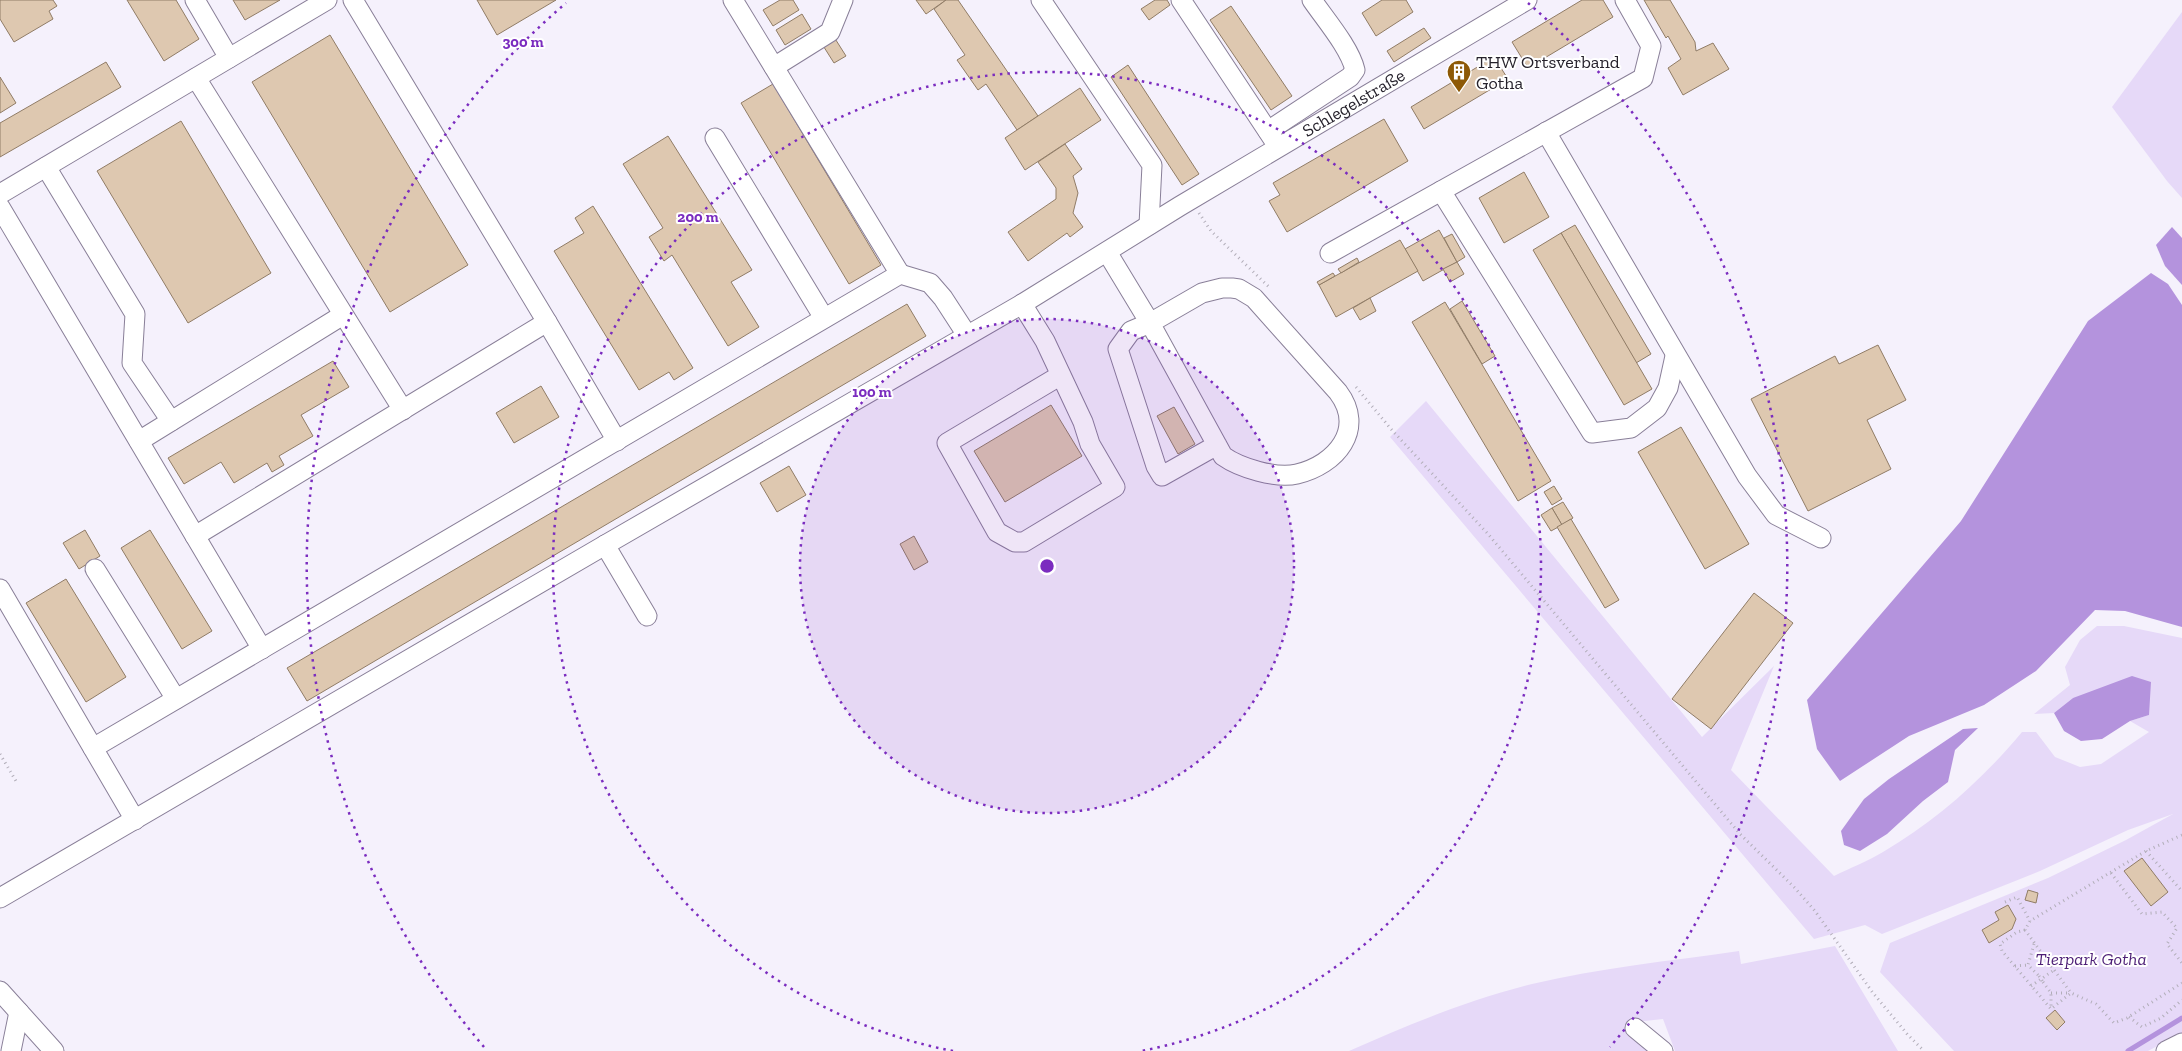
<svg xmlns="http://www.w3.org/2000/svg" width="2182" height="1051" font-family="'Zilla Slab',serif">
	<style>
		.green { fill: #e6d9f8 }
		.water { fill: #b493dd }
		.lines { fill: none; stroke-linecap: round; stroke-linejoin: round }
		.stream { stroke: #b493dd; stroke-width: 5 }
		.building { fill: #dec8b0; stroke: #907c66 }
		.minor-casing { stroke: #897f98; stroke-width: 21 }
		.path { stroke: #b2aeb9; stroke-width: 3; stroke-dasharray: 1 4; stroke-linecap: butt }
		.minor { stroke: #fff; stroke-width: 19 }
		.path-bridge { stroke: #b2aeb9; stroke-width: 3; stroke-dasharray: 1 4; stroke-linecap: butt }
		.ring { fill: none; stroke: #7b2cbf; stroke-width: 2.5; stroke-dasharray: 2.5 5 }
		.labels { text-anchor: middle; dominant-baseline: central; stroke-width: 4; stroke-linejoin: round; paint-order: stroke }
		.poi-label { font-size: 18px; fill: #26222c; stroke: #fff; text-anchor: start }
		.street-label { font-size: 18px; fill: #26222c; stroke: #fff }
		.park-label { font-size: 18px; font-style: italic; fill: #4d1f76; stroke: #fff }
		.centre { fill: #7b2cbf; stroke: #fff; stroke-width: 2.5 }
		.ring-label { font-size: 15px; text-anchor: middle; font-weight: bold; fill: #7b2cbf; stroke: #fff; stroke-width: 4; stroke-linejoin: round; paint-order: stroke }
	</style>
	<rect width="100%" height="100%" fill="#f5f1fc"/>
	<g class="green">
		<path d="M 2182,12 L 2182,198 L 2167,181 L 2112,107 Z"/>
		<path d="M 1426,401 L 1702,737 L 1774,666 L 1731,770 L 1834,876 C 1850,868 1868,861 1883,852 C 1936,821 1983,779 2022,732 L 2036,732 L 2055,757 L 2080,767 L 2101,764 L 2149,732 L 2130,721 L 2149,715 L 2073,698 L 2054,713 L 2034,714 L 2070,685 L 2065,667 L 2080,640 L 2097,626 L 2124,626 L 2182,638 L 2182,1033 L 2148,1051 L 1954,1051 L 1880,972 L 1890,943 L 2048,878 L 2126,840 L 2173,814 L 2128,830 L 2040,871 L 1882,934 L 1865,925 L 1814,939 L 1390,437 Z"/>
		<path d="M 1835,946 L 1898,1051 L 1675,1051 L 1663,1019 L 1626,1023 L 1652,1051 L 1349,1051 C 1408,1025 1468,1000 1532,984 C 1599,968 1670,961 1739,951 L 1741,964 Z"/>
	</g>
	<g class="water">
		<path d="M 2172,227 L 2182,238 L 2182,285 L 2165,266 L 2156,245 Z"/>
		<path d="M 2151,273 L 2168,284 L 2182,305 L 2182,627 L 2125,611 L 2095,610 L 2036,671 L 1984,705 L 1909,736 L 1840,781 L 1817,749 L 1807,700 L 1961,521 L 2088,321 Z"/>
		<path d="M 2132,676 L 2151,682 L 2149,715 L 2130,721 L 2102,739 L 2081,741 L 2064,731 L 2054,713 L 2073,698 Z"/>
		<path d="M 1978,728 L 1955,750 L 1948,782 L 1923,801 L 1887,834 L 1860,851 L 1844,845 L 1841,831 L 1864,799 L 1889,779 L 1963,729 Z"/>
	</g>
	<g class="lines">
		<path class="stream" d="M 2128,1051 L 2182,1018"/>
	</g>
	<g class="building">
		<path d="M 0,0 L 53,0 L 57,6 L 49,11 L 53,19 L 14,42 L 0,19 Z"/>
		<path d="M 127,0 L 176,0 L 199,39 L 164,61 Z"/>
		<path d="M 233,0 L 280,0 L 245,20 Z"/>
		<path d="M 477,0 L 556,0 L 497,35 Z"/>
		<path d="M 780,0 L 793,0 L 799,10 L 773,26 L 763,10 Z"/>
		<path d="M 916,0 L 946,0 L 926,14 Z"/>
		<path d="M 946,0 L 958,0 L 1038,116 L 1017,130 L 986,84 L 978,90 L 957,60 L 965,55 L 934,9 Z"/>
		<path d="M 1155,0 L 1167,0 L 1170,5 L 1149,20 L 1141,9 Z"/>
		<path d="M 1382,0 L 1406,0 L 1413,12 L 1376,36 L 1362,13 Z"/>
		<path d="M 1582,0 L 1603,0 L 1613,17 L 1528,68 L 1512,42 Z"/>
		<path d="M 1644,0 L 1670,0 L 1695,42 L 1696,51 L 1713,43 L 1729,69 L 1683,95 L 1668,68 L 1681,59 L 1668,36 L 1666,38 Z"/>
		<path d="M 1231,6 L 1292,96 L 1271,110 L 1210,20 Z"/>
		<path d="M 802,14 L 811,29 L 785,45 L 776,30 Z"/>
		<path d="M 1424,28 L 1431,38 L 1394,62 L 1387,51 Z"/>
		<path d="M 330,35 L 468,265 L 390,312 L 252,82 Z"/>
		<path d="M 834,37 L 846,56 L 834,63 L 822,44 Z"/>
		<path d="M 1494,57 L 1508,79 L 1424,129 L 1411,107 Z"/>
		<path d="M 106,62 L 121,87 L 0,157 L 0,123 Z"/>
		<path d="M 1128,65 L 1199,174 L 1182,185 L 1111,77 Z"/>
		<path d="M 0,77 L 16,103 L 0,113 Z"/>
		<path d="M 773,84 L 881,265 L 849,284 L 741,103 Z"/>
		<path d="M 1080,88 L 1101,120 L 1025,170 L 1005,138 Z"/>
		<path d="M 1384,119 L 1408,161 L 1287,232 L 1269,201 L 1280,195 L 1273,183 Z"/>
		<path d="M 181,121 L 271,273 L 188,323 L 97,171 Z"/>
		<path d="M 668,136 L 752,270 L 731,282 L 759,327 L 728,346 L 672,255 L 664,261 L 649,237 L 663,228 L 623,164 Z"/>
		<path d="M 1065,144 L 1082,169 L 1073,176 L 1078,193 L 1073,213 L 1083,227 L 1070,237 L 1067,233 L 1028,261 L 1008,232 L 1056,199 L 1056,188 L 1038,162 Z"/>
		<path d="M 1524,172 L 1549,217 L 1504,243 L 1479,198 Z"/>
		<path d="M 593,206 L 693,368 L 674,380 L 669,372 L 639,390 L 554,251 L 584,233 L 575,218 Z"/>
		<path d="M 1575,225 L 1651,354 L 1636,363 L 1561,233 Z"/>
		<path d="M 1439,230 L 1457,262 L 1423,281 L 1405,249 Z"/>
		<path d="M 1561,233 L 1652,389 L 1624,405 L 1533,250 Z"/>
		<path d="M 1452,234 L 1465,257 L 1457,262 L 1444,238 Z"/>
		<path d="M 1400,240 L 1418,271 L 1336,317 L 1319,285 Z"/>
		<path d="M 1357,258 L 1359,262 L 1341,273 L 1338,269 Z"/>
		<path d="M 1457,262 L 1464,274 L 1450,282 L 1443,269 Z"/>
		<path d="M 1333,273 L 1335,276 L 1319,285 L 1317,282 Z"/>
		<path d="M 1370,298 L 1376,311 L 1360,320 L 1353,308 Z"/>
		<path d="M 1462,301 L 1495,356 L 1482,364 L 1450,309 Z"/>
		<path d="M 1445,302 L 1551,481 L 1518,501 L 1412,322 Z"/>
		<path d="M 907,304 L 926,336 L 307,701 L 287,668 Z"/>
		<path d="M 1878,345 L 1906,400 L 1867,420 L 1891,469 L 1808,511 L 1751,399 L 1835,356 L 1839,364 Z"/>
		<path d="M 333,361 L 349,387 L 301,415 L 313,436 L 279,456 L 284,465 L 272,472 L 267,463 L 234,483 L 221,462 L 184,484 L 168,458 Z"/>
		<path d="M 541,386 L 559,417 L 514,443 L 496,413 Z"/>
		<path d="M 1051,405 L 1082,456 L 1005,502 L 974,451 Z"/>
		<path d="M 1174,407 L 1195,444 L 1178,454 L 1157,416 Z"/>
		<path d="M 1681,427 L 1749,544 L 1705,569 L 1638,452 Z"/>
		<path d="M 789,466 L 806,495 L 777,512 L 760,483 Z"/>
		<path d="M 1554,486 L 1562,499 L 1552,505 L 1544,492 Z"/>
		<path d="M 1563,502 L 1573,518 L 1562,525 L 1552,508 Z"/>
		<path d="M 1552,508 L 1562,525 L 1551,531 L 1541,515 Z"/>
		<path d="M 1571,519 L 1619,600 L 1605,608 L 1557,527 Z"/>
		<path d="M 85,530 L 100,556 L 79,569 L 63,543 Z"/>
		<path d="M 150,530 L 212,631 L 182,649 L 121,548 Z"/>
		<path d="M 914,536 L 928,562 L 914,570 L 900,544 Z"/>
		<path d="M 66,579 L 126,677 L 86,702 L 26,603 Z"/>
		<path d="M 1754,593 L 1793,623 L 1711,729 L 1672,699 Z"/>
		<path d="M 2142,858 L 2168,892 L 2151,906 L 2124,871 Z"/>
		<path d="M 2028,890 L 2038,893 L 2036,903 L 2025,900 Z"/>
		<path d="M 2008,905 L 2016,919 L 2012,929 L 1989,943 L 1982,930 L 1999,920 L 1995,912 Z"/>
		<path d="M 2055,1010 L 2065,1022 L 2057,1030 L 2046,1018 Z"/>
	</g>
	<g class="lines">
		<defs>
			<g id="minor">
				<path d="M 195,0 L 229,58"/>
				<path d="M 353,0 L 547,322 L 617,441"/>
				<path d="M 733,0 L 900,274"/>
				<path d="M 1041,0 L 1152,165 L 1149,225"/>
				<path d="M 1181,0 L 1275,142"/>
				<path d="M 774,67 L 830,32 L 843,0"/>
				<path d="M 196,78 L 403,410"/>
				<path d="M 1268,131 L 1350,77 L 1355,70 C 1350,48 1325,19 1312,0"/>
				<path d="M 1546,132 L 1747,476 L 1776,515 L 1821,538"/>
				<path d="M 715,138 L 824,318"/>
				<path d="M 46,167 L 135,314 L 132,363 L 171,421"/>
				<path d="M 1441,191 L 1592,433 L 1631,428 L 1657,408 L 1668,388 L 1675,356"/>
				<path d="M 0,194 L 327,0"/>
				<path d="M 0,207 L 262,649"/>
				<path d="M 1107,252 L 1150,323 L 1223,456 C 1240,468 1276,479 1297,474 C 1336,465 1366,429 1338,392 L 1254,298 L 1239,289 L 1232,288 L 1222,288 L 1202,293 L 1150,323 L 1131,331 L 1118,349 L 1156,466 L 1162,476 L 1217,445"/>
				<path d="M 1330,253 L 1643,78 L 1651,46 L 1625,0"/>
				<path d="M 1022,304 L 1045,341 L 1083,422 L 1090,444 L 1115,487 L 1024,542 L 1015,542 L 997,532 L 947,443 L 1061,375"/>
				<path d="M 139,441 L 343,315"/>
				<path d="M 195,536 L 547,322"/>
				<path d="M 605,545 L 647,616"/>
				<path d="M 95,569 L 176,699"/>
				<path d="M 0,589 L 135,820"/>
				<path d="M 93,748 L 900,274 L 930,283 L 943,298 L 967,335"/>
				<path id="s1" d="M 0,898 L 605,545 L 1022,304 L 1180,206 L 1527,0"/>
				<path d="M 0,991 L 54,1051"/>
				<path d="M 1635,1028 L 1663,1051"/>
				<path d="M 11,1051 L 19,1012"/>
				<path d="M 2166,1051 L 2182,1043"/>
			</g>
		</defs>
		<use href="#minor" class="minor-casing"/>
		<g class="path">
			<path d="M 1199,213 L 1211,231 L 1270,288"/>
			<path d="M 1356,387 L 1391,429 L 1488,534 L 1740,834 L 1795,888 L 1815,911 L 1873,993 L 1908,1035 L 1924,1051"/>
			<path d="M 0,754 L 16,781"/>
			<path d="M 2182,835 L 2146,851 L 2030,921 L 2025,930 L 2071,993 L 2096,1004 L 2114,1023 L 2127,1018 L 2182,983"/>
			<path d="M 2146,851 L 2182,891"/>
			<path d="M 2111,873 L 2142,914 L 2162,912 L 2177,928 L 2167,944 L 2182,963"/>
			<path d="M 2005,902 L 2017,897 L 2030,921"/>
			<path d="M 2025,930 L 2017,932 L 2000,944 L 2002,951 L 2051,1009 L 2071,993"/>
			<path d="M 2034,944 L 2028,965 L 2039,976"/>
			<path d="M 2015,966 L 2028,965"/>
			<path d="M 2043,982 L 2051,993 L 2051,1008"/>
			<path d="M 2031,986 L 2054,970"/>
			<path d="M 2051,993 L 2071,993"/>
			<path d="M 2129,1017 L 2142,1027 L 2161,1018 L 2182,1000"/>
		</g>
		<use href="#minor" class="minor"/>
		<path class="path-bridge" d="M 2039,976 L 2043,982"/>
	</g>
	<circle cx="1047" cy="566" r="247" fill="#7b2cbf" fill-opacity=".12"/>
	<g class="ring">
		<circle cx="1047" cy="566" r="247"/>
		<path d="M953 1051A494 494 0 1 1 1141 1051"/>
		<path d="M484 1047A741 741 0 0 1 566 3M1528 3A741 741 0 0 1 1610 1047"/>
	</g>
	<defs>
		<symbol id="building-pin" viewBox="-11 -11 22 30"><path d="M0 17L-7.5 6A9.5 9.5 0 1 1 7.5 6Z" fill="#8d5906" stroke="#fff"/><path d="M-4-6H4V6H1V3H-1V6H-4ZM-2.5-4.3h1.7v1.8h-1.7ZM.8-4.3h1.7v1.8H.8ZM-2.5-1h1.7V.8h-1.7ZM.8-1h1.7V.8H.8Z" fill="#fff"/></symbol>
	</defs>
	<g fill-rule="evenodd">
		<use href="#building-pin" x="1445" y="58" width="28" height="38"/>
	</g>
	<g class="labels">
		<g class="poi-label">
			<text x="1476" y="62">THW Ortsverband<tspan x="1476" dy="21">Gotha</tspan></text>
		</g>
		<g class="street-label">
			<text stroke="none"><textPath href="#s1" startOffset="1570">Schlegelstraße</textPath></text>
		</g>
		<g class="park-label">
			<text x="2091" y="959">Tierpark Gotha</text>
		</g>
	</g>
	<circle cx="1047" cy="566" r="8" class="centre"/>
	<g class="ring-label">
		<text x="523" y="47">300 m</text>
		<text x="698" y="222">200 m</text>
		<text x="872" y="397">100 m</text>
	</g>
</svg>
